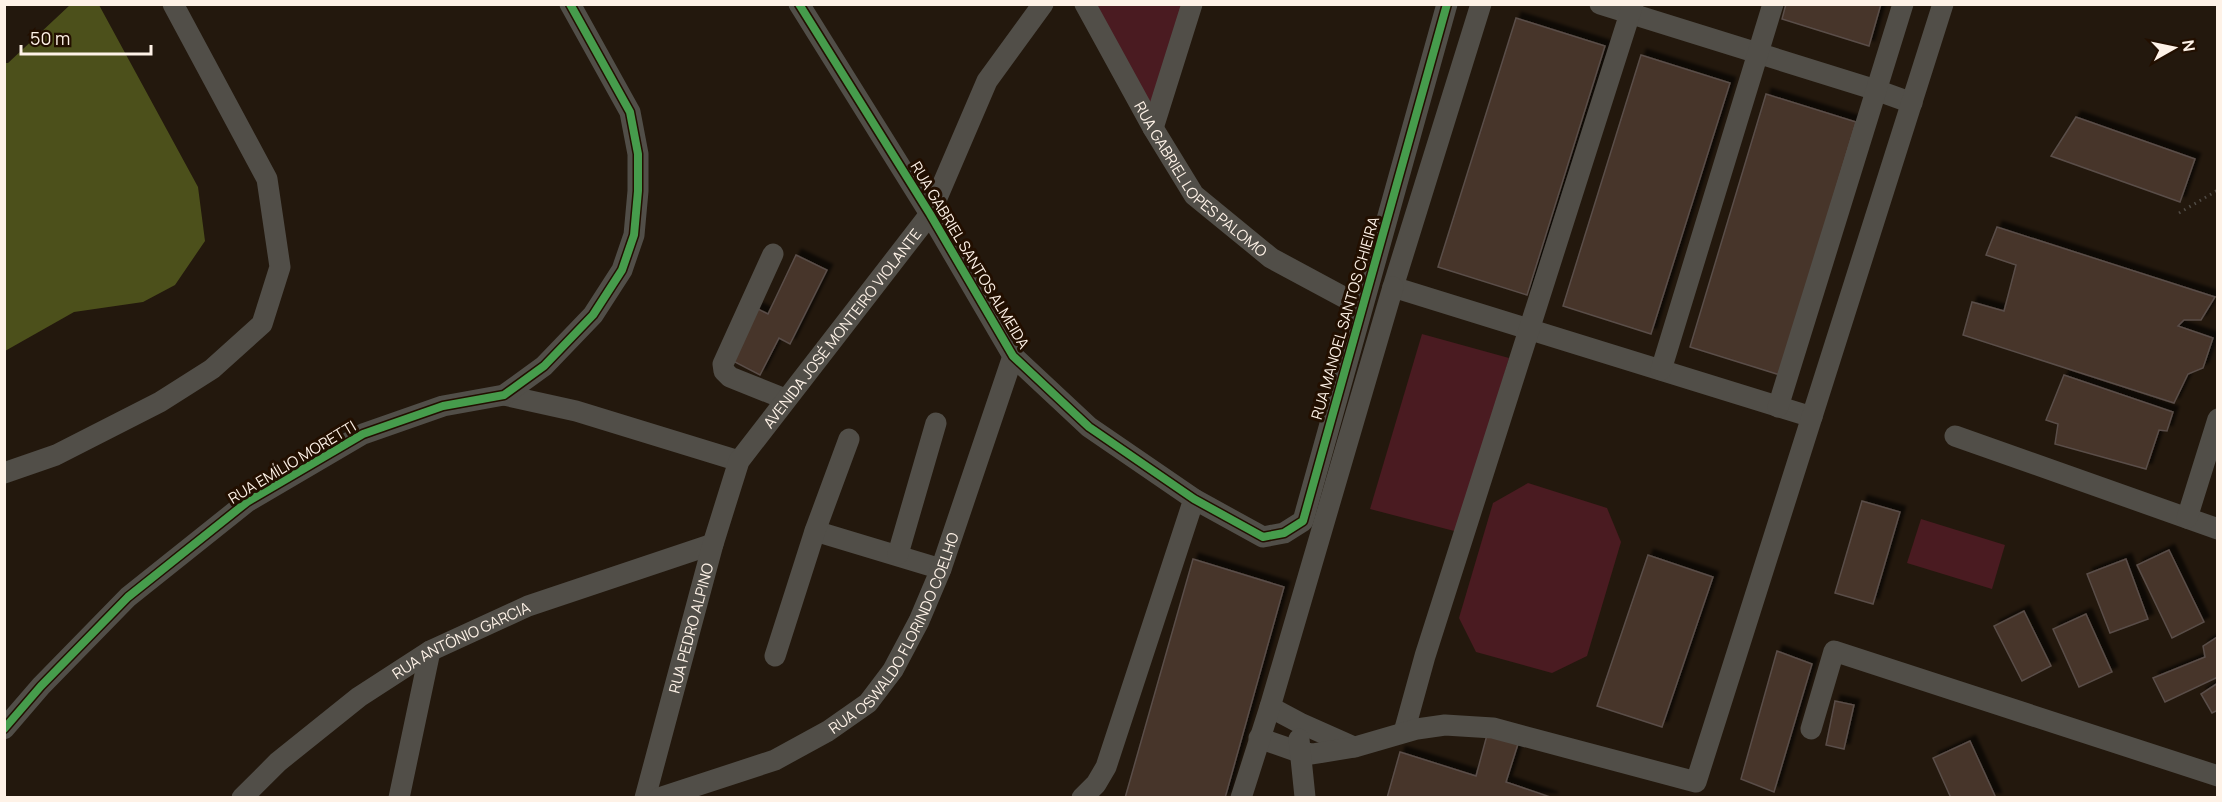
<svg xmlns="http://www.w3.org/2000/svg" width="2222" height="802" font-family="Manrope,sans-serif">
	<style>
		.green { fill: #4a1b21 }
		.water { fill: #4c501b }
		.building { fill: #46342b; stroke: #5a4e48; stroke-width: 1.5; filter: url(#shadow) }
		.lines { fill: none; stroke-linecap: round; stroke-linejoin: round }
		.path { stroke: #504b45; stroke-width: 3; stroke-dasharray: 1.5 4.5; stroke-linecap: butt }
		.minor { stroke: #514e48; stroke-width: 21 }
		.cycleway-casing { stroke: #220f00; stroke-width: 11 }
		.cycleway { stroke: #469c4c; stroke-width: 8 }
		.labels { text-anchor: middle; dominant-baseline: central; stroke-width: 6; stroke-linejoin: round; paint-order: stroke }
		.street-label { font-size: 15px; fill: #fef2e7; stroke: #220f00 }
	</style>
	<defs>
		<filter id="shadow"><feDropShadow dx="5.5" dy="-5.5" stdDeviation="1.5" flood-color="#0009"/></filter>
	</defs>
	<rect width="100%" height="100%" fill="#23180d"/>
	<g class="green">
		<path d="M 1085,5 L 1192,5 L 1153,128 Z"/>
		<path d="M 1422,334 L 1509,358 L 1458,532 L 1370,509 Z"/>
		<path d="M 1528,483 L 1607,508 L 1621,542 L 1587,656 L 1552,673 L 1476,652 L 1459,618 L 1493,503 Z"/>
		<path d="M 1921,519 L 2005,545 L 1992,589 L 1907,563 Z"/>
	</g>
	<path class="water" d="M 70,5 L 99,5 L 198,187 L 205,241 L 175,285 L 143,302 L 74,312 L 5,351 L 5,63 L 8,63 Z"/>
	<g class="building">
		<path d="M 1786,4 L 1881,4 L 1869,46 L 1782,19 Z"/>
		<path d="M 1516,18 L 1605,46 L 1527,295 L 1438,267 Z"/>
		<path d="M 1641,55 L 1730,83 L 1651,334 L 1563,306 Z"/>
		<path d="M 1766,94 L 1856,122 L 1780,375 L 1690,347 Z"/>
		<path d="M 2076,117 L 2195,159 L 2180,202 L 2051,156 Z"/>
		<path d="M 1997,227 L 2215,297 L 2201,320 L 2184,320 L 2178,326 L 2213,338 L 2203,368 L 2188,374 L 2174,403 L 1963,335 L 1972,302 L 2004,311 L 2016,265 L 1986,255 Z"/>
		<path d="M 796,255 L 827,270 L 790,344 L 779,338 L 760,375 L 731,360 L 756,308 L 768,314 Z"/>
		<path d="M 2064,375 L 2173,412 L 2167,431 L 2159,430 L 2146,469 L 2055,444 L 2058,424 L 2046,420 Z"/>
		<path d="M 1862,501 L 1900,512 L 1873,604 L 1835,593 Z"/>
		<path d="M 2169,550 L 2204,622 L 2172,638 L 2137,565 Z"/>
		<path d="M 1648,555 L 1713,577 L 1662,727 L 1597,706 Z"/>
		<path d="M 1193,559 L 1284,587 L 1225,798 L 1125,798 Z"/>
		<path d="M 2126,559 L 2148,619 L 2110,633 L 2087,574 Z"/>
		<path d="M 2024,611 L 2051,666 L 2022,681 L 1994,626 Z"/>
		<path d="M 2086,614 L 2112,672 L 2079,687 L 2053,629 Z"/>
		<path d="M 2217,637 L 2218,677 L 2165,702 L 2153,678 L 2205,657 L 2203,646 Z"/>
		<path d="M 1777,651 L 1812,664 L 1774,792 L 1741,779 Z"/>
		<path d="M 2218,683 L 2218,710 L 2212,713 L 2201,694 Z"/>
		<path d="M 1835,701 L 1854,705 L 1844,749 L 1826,745 Z"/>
		<path d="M 1487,735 L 1518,744 L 1506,782 L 1553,798 L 1387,798 L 1400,752 L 1476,776 Z"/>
		<path d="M 1970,741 L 1996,798 L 1951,798 L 1933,758 Z"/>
	</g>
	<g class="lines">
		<path class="path" d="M 2179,213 L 2218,190"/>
		<g class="minor">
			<path d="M 799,4 L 930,214 L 1013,356 L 1089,427 L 1194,499 L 1263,537 L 1284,533 L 1303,521 L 1447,4"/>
			<path id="s1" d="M 1085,4 L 1153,128 L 1194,195 L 1271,258 L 1362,307"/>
			<path d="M 1481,4 L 1393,287 L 1812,417"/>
			<path d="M 1600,4 L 1876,90 L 1912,103"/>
			<path d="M 1153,128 L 1192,4"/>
			<path d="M 773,254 L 723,364 L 724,371 L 730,377 L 785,399"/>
			<path d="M 1661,370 L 1773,4"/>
			<path d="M 504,395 L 576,411 L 739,461"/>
			<path d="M 1778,407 L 1903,4"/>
			<path d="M 1955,436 L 2218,529"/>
			<path d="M 4,473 L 56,455 L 160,402 L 212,369 L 262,324 L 280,267 L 267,179 L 173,4"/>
			<path d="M 2187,518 L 2218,419"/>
			<path d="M 815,531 L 941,569"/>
			<path d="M 898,554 L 936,423"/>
			<path d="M 775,656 L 815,531 L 849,439"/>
			<path d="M 1270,707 L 1300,723 L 1354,747"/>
			<path d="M 4,729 L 41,686 L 128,597 L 247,502 L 363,434 L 443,406 L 504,395 L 544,366 L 593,315 L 622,270 L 634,235 L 638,191 L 638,154 L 630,112 L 570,4"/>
			<path d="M 1811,729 L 1834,651 L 2218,776"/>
			<path d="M 1404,732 L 1425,656 L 1633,4"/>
			<path d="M 1259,738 L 1299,752 L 1312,754 L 1355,747 L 1417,729 L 1445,725 L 1493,728 L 1696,782 L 1943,4"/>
			<path d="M 1299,739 L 1305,797"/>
			<path id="s2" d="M 242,798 L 278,762 L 359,697 L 430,651 L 528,606 L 713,544"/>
			<path d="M 399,798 L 430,651"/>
			<path id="s3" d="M 645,798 L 713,544 L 739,461 L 930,214 L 987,81 L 1043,4"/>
			<path id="s4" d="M 659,798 L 775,760 L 828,731 L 868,703 L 893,670 L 919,621 L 941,569 L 1013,356"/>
			<path d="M 1082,798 L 1096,784 L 1106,767 L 1194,499"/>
			<path d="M 1241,798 L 1270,707 L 1393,287"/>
		</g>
		<defs>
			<g id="cycleway">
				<path d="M 799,4 L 930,214 L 1013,356 L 1089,427 L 1194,499 L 1263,537 L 1284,533 L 1303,521 L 1447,4"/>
				<path d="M 4,729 L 41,686 L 128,597 L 247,502 L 363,434 L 443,406 L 504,395 L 544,366 L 593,315 L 622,270 L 634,235 L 638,191 L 638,154 L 630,112 L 570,4"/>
			</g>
		</defs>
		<use href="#cycleway" class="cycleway-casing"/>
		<use href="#cycleway" class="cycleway"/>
	</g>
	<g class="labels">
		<g class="street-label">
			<text stroke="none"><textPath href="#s1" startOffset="212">RUA GABRIEL LOPES PALOMO</textPath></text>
			<text transform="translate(970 255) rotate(59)">RUA GABRIEL SANTOS ALMEIDA</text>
			<text transform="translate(1345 318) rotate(-74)">RUA MANOEL SANTOS CHIEIRA</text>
			<text stroke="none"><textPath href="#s3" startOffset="518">AVENIDA JOSÉ MONTEIRO VIOLANTE</textPath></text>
			<text transform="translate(292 462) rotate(-31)">RUA EMÍLIO MORETTI</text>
			<text stroke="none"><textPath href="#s3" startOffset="176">RUA PEDRO ALPINO</textPath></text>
			<text stroke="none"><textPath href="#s4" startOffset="304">RUA OSWALDO FLORINDO COELHO</textPath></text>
			<text stroke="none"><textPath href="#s2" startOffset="272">RUA ANTÔNIO GARCIA</textPath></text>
		</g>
	</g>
	<rect width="2222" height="802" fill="none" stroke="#fef2e7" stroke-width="12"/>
	<g transform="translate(2174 48) rotate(81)" stroke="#220f00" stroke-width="4.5" paint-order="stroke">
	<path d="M0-4.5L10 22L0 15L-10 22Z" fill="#fef2e7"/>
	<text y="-9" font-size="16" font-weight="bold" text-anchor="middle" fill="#fef2e7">N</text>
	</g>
	<path d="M21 45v9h130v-9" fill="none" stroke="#fef2e7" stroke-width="3"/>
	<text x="30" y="45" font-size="18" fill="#fef2e7" stroke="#220f00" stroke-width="4.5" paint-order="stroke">50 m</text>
</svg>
